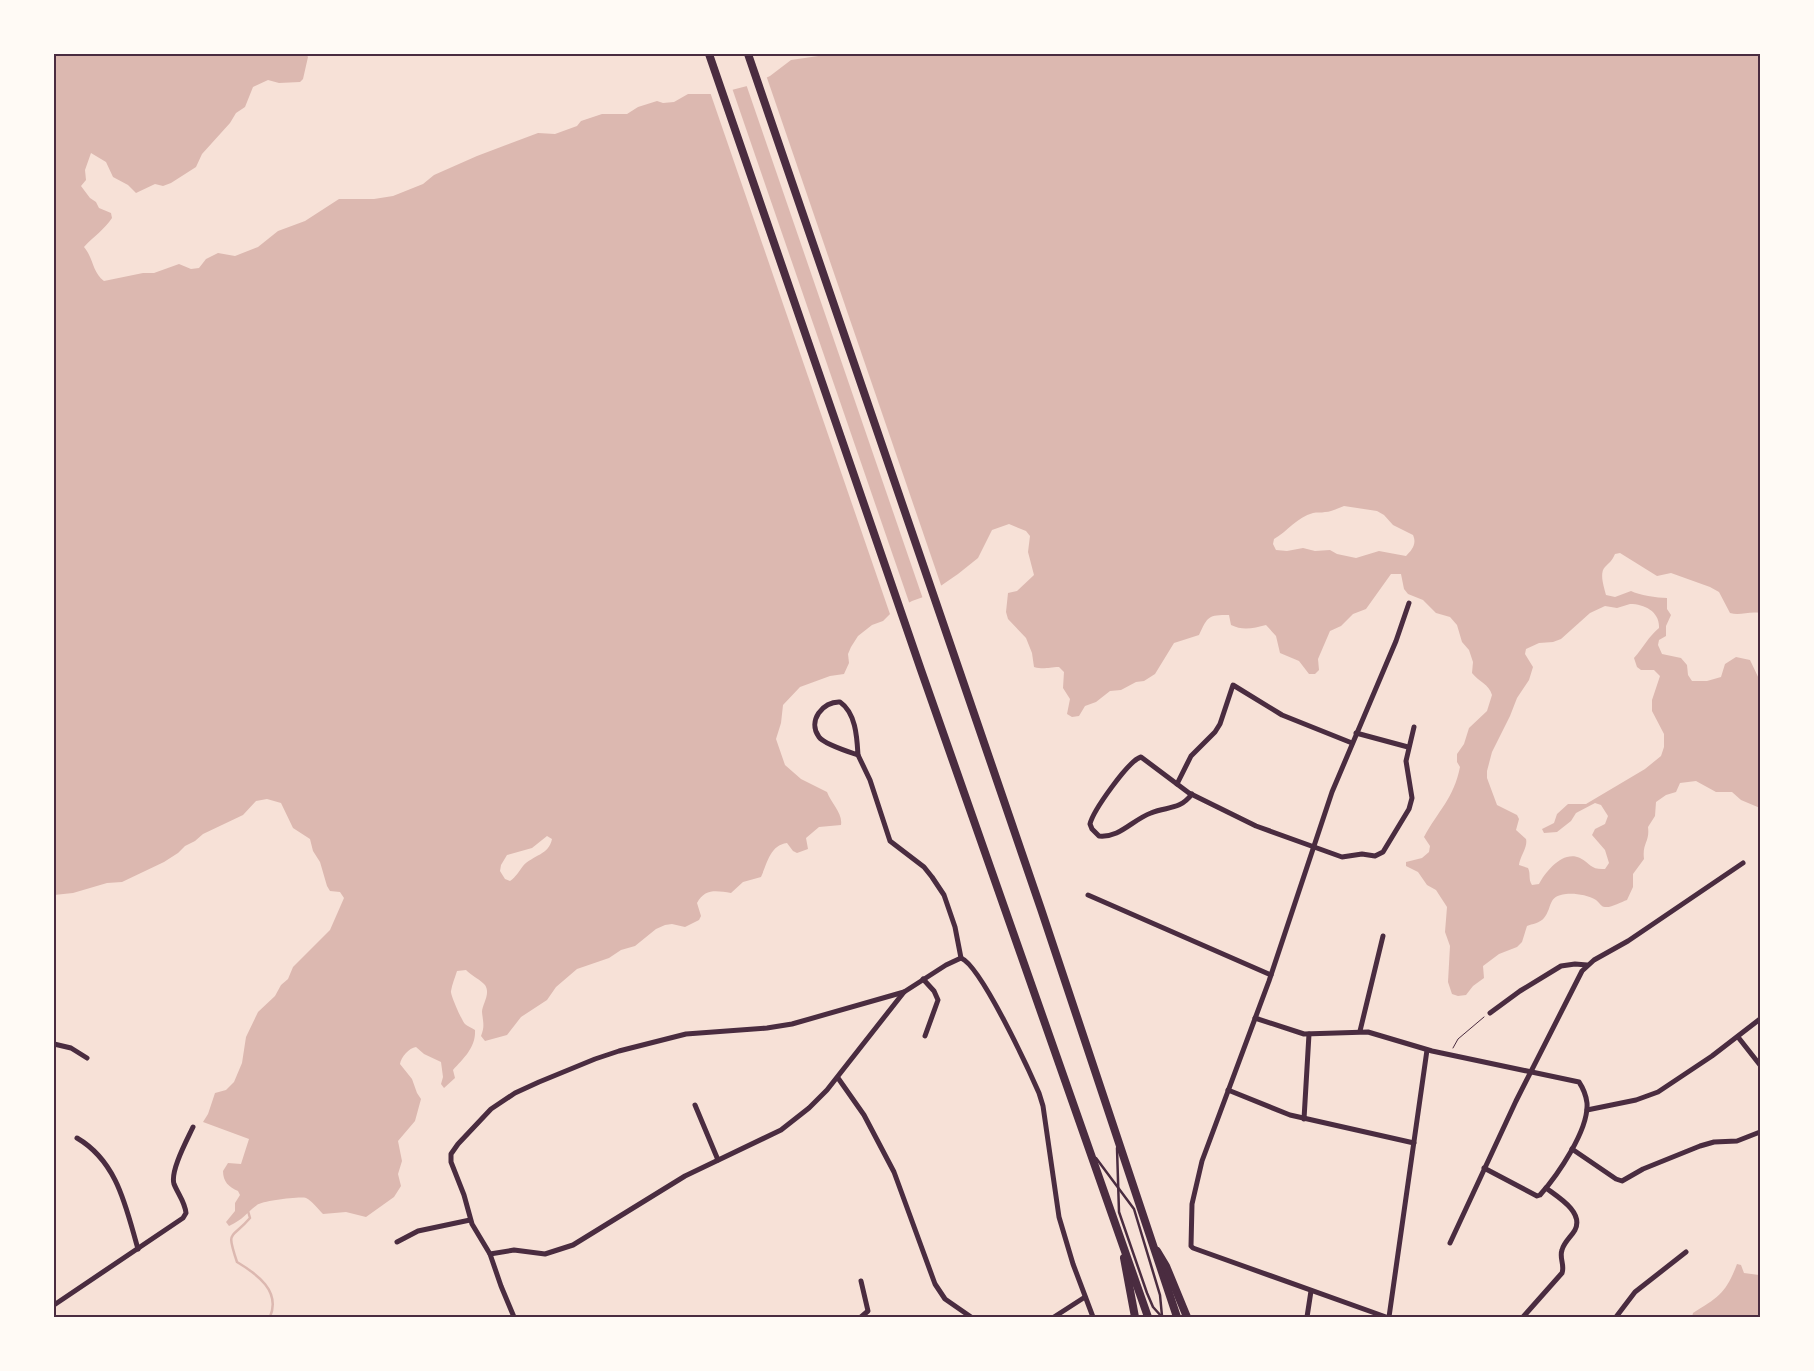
<svg xmlns="http://www.w3.org/2000/svg" width="1814" height="1371" font-family="'DejaVu Sans',sans-serif">
	<style>
		.water { fill: #dcb8b0; fill-rule: evenodd }
		.pier { fill: #f7e1d7 }
		.lines { fill: none; stroke-linecap: round; stroke-linejoin: round }
		.stream { stroke: #dcb8b0; stroke-width: 2.5 }
		.path { stroke: #4a2c40; stroke-width: 1 }
		.service { stroke: #4a2c40; stroke-width: 2.5 }
		.minor { stroke: #4a2c40; stroke-width: 5 }
		.primary { stroke: #4a2c40; stroke-width: 8 }
		.neatline { fill: none; stroke: #4a2c40; stroke-width: 2 }
	</style>
	<rect width="100%" height="100%" fill="#f7e1d7"/>
	<g class="water">
		<path d="M 54,54 L 306,54 L 308,57 L 303,79 L 300,82 L 279,83 L 268,80 L 253,87 L 245,107 L 236,113 L 230,123 L 202,154 L 196,167 L 171,183 L 163,186 L 155,184 L 136,193 L 128,185 L 113,177 L 106,162 L 91,153 L 85,170 L 86,180 L 81,186 L 90,198 L 96,202 L 99,208 L 111,213 L 112,218 C 104,230 94,236 84,247 C 94,259 92,272 104,281 L 143,273 L 154,273 L 179,264 L 191,269 L 199,268 L 206,259 L 218,253 L 235,256 L 258,247 L 278,231 L 305,221 L 339,199 L 374,199 L 393,196 L 423,184 L 434,175 L 477,156 L 538,133 L 555,134 L 577,126 L 581,121 L 602,114 L 627,114 L 638,107 L 657,101 L 663,103 L 674,102 L 688,94 L 716,94 L 751,85 L 770,76 L 791,60 L 832,54 L 1760,54 L 1760,613 C 1749,611 1740,616 1730,613 L 1719,592 L 1710,587 L 1671,573 L 1657,576 L 1620,553 L 1615,554 C 1612,561 1610,562 1605,567 C 1599,573 1604,587 1606,595 L 1615,597 L 1631,591 C 1639,595 1657,598 1667,598 L 1667,609 L 1671,615 L 1666,626 L 1666,636 L 1659,640 L 1658,645 L 1662,654 L 1681,658 L 1687,665 L 1688,675 L 1692,681 L 1707,681 L 1721,677 L 1725,664 L 1736,657 L 1750,660 L 1760,681 L 1760,808 L 1741,800 L 1732,792 L 1716,792 L 1696,781 L 1680,783 L 1676,792 L 1666,795 L 1656,802 L 1655,816 L 1648,827 C 1650,842 1642,843 1644,859 L 1633,874 L 1633,887 L 1627,900 C 1621,902 1611,908 1605,907 C 1601,907 1599,902 1596,900 C 1588,895 1575,893 1566,894 C 1547,896 1553,907 1544,918 C 1540,923 1532,924 1527,926 L 1522,942 L 1517,947 L 1499,954 L 1483,966 L 1484,978 L 1473,986 L 1466,995 L 1458,996 L 1452,994 L 1448,982 L 1450,946 L 1445,932 L 1447,907 L 1436,890 L 1427,885 L 1418,872 L 1406,866 L 1406,862 L 1422,858 L 1429,852 L 1430,846 L 1424,837 C 1438,811 1454,798 1460,767 L 1457,762 L 1457,754 L 1464,744 L 1469,728 L 1487,711 L 1492,695 C 1489,684 1479,682 1472,673 L 1473,662 L 1469,650 L 1462,642 L 1457,625 L 1450,617 L 1436,613 L 1423,600 L 1408,594 L 1404,589 L 1401,574 L 1391,574 L 1366,609 L 1353,614 L 1341,626 L 1330,631 L 1318,659 L 1319,670 L 1315,674 L 1309,674 L 1299,661 L 1280,653 L 1276,636 L 1266,625 C 1254,628 1243,631 1231,625 L 1229,615 C 1208,615 1208,616 1199,635 L 1174,643 L 1155,674 L 1144,681 L 1136,682 L 1121,690 L 1110,691 L 1096,702 L 1085,706 L 1079,716 L 1072,717 L 1067,714 L 1070,699 L 1063,688 L 1064,672 L 1059,667 C 1048,667 1045,670 1034,667 L 1032,653 L 1026,638 L 1008,619 L 1006,612 L 1008,593 L 1017,591 L 1034,575 L 1028,552 L 1030,536 L 1026,531 L 1009,524 L 992,530 L 978,558 L 958,574 L 926,596 L 912,601 L 892,612 L 883,621 L 872,625 L 858,636 L 851,647 L 848,654 L 849,663 L 844,674 L 830,676 L 800,687 L 783,705 L 781,723 L 776,739 L 785,765 L 801,779 L 827,792 C 831,803 843,813 841,825 L 819,827 L 806,838 L 808,849 L 797,853 L 793,851 L 787,843 C 770,845 767,864 761,877 L 743,882 L 731,893 C 717,891 705,888 697,903 L 701,916 L 699,920 L 685,927 L 672,924 L 665,925 L 656,929 L 635,946 L 621,950 L 609,958 L 577,969 L 556,987 L 547,1000 L 521,1017 L 507,1035 L 485,1041 L 481,1036 C 485,1026 483,1022 482,1012 C 482,1004 491,994 485,985 C 482,981 471,975 466,970 L 457,971 C 455,978 452,984 451,991 C 450,994 462,1021 465,1024 C 467,1026 472,1028 475,1030 C 476,1047 464,1058 453,1070 L 455,1078 L 444,1088 L 441,1084 L 443,1077 L 441,1062 L 424,1054 L 416,1047 C 409,1048 401,1057 400,1064 L 412,1079 L 417,1093 L 421,1099 L 415,1121 L 398,1141 L 402,1161 L 398,1174 L 401,1186 L 394,1197 L 366,1217 L 346,1212 L 323,1214 C 318,1209 312,1201 306,1198 C 300,1196 262,1201 257,1205 C 246,1213 244,1219 229,1226 L 226,1222 L 235,1211 L 235,1203 L 240,1195 L 238,1191 C 229,1187 223,1182 223,1171 L 228,1163 L 241,1164 L 249,1139 L 203,1122 L 208,1114 L 215,1093 L 226,1090 L 234,1082 L 242,1063 L 246,1037 L 258,1012 L 275,996 L 281,985 L 288,979 L 293,967 L 330,930 L 344,898 L 340,892 L 330,891 L 327,886 L 320,862 L 313,851 L 310,839 L 293,828 L 281,803 L 267,799 L 256,801 L 243,815 L 203,834 L 195,841 L 185,846 L 178,853 L 164,862 L 122,882 L 107,883 L 73,893 L 54,895 ZM 1344,506 L 1377,511 L 1384,515 L 1393,525 L 1413,535 C 1417,544 1412,550 1406,556 L 1379,551 L 1356,558 L 1337,554 L 1330,550 L 1315,551 L 1303,548 L 1287,551 L 1276,550 L 1273,544 L 1274,539 C 1288,531 1297,517 1313,513 C 1317,512 1321,513 1325,512 C 1331,512 1338,508 1344,506 ZM 1630,604 C 1645,604 1660,612 1659,628 C 1649,636 1643,648 1634,658 L 1637,667 L 1641,670 L 1654,670 L 1660,676 L 1652,700 L 1652,711 L 1664,734 L 1664,747 L 1661,756 L 1645,769 L 1586,804 L 1568,804 L 1557,814 L 1554,823 L 1542,829 L 1544,833 L 1557,832 L 1571,821 L 1576,813 L 1595,803 L 1601,805 L 1608,816 L 1605,824 L 1595,829 L 1592,835 L 1605,850 L 1609,863 L 1605,869 C 1591,870 1591,864 1580,858 C 1563,850 1546,871 1539,884 L 1532,885 C 1528,879 1531,874 1528,868 L 1519,865 C 1520,856 1528,847 1526,839 L 1516,830 L 1519,819 L 1517,815 L 1497,805 L 1487,778 L 1487,771 L 1492,752 L 1510,716 L 1517,698 L 1529,680 L 1533,667 L 1525,654 L 1526,649 L 1539,643 L 1553,642 L 1561,639 L 1590,613 L 1605,606 L 1617,608 ZM 547,836 L 552,839 C 549,855 533,855 523,866 C 519,871 516,877 510,881 L 505,879 L 500,871 L 501,865 L 507,855 L 532,848 Z"/>
		<path d="M 1737,1264 L 1741,1265 L 1744,1273 L 1759,1275 L 1760,1277 L 1760,1317 L 1692,1317 L 1693,1313 C 1719,1297 1726,1293 1737,1264 Z"/>
	</g>
	<g class="pier">
		<path d="M 766,75 L 942,588 L 923,599 L 746,84 Z"/>
		<path d="M 732,88 L 910,605 L 891,617 L 710,92 Z"/>
	</g>
	<g class="lines">
		<path class="stream" d="M 248,1211 L 250,1218 C 231,1240 226,1229 237,1262 C 257,1274 281,1291 270,1317"/>
		<path class="path" d="M 1453,1048 L 1458,1039 L 1484,1017"/>
		<g class="service">
			<path d="M 1117,1148 L 1119,1212 L 1147,1293 L 1153,1307 L 1162,1317"/>
			<path d="M 1096,1158 L 1134,1209 L 1160,1295 L 1162,1316"/>
		</g>
		<g class="minor">
			<path d="M 840,702 C 856,713 857,738 858,755 C 849,752 824,744 819,737 C 807,721 823,701 840,702 Z"/>
			<path d="M 1356,733 L 1408,747"/>
			<path d="M 858,755 L 870,780 L 890,841 L 924,867 L 932,877 L 944,895 L 955,927 L 961,958"/>
			<path d="M 1177,784 L 1191,756 L 1215,732 L 1220,724 L 1233,685 L 1282,715 L 1352,743"/>
			<path d="M 1192,794 C 1179,811 1167,806 1151,813 C 1132,820 1120,838 1099,836 L 1092,829 L 1090,824 C 1093,811 1128,761 1141,757 L 1189,793 L 1256,826 L 1342,857 L 1362,854 L 1375,856 L 1383,852 L 1409,809 L 1412,798 L 1406,761 L 1414,727"/>
			<path d="M 1088,895 L 1271,975"/>
			<path d="M 961,958 C 981,966 1029,1070 1039,1093 L 1043,1106 L 1059,1217 L 1073,1264 L 1093,1317"/>
			<path d="M 923,979 L 934,991 L 938,1000 L 925,1036"/>
			<path d="M 1490,1013 L 1520,991 L 1561,966 L 1575,964 L 1587,965"/>
			<path d="M 1255,1018 L 1304,1034 L 1368,1032 L 1432,1051 L 1579,1082 C 1583,1088 1586,1095 1587,1103 C 1589,1130 1557,1176 1540,1195 L 1537,1196 L 1484,1168"/>
			<path d="M 1360,1031 L 1383,936"/>
			<path d="M 1738,1037 L 1760,1065"/>
			<path d="M 54,1044 L 71,1048 L 87,1058"/>
			<path d="M 838,1078 L 864,1115 L 894,1172 L 935,1284 L 945,1299 L 971,1317"/>
			<path d="M 1228,1090 L 1290,1115 L 1414,1143"/>
			<path d="M 695,1105 L 718,1160"/>
			<path d="M 1587,1110 L 1636,1100 L 1658,1092 L 1712,1056 L 1760,1019"/>
			<path d="M 1304,1119 L 1309,1034"/>
			<path d="M 77,1138 C 118,1162 126,1208 138,1249"/>
			<path d="M 1572,1149 L 1616,1179 L 1622,1181 L 1643,1169 L 1700,1146 L 1714,1142 L 1737,1141 L 1760,1132"/>
			<path d="M 397,1242 L 418,1231 L 470,1220"/>
			<path d="M 1450,1243 L 1516,1101 L 1582,971 L 1594,960 L 1628,941 L 1743,863"/>
			<path d="M 490,1254 L 514,1250 L 545,1254 L 573,1245 L 685,1176 L 781,1130 L 809,1108 L 827,1090 L 904,992 L 946,965 L 961,958"/>
			<path d="M 54,1305 L 183,1218 L 186,1213 C 185,1202 178,1194 174,1184 C 170,1171 187,1140 193,1127"/>
			<path d="M 514,1317 L 501,1286 L 490,1254 L 472,1224 L 464,1195 L 451,1162 L 451,1154 L 458,1144 L 491,1109 L 515,1093 L 539,1082 L 595,1059 L 619,1051 L 686,1034 L 767,1028 L 792,1024 L 904,992"/>
			<path d="M 861,1317 L 868,1311 L 861,1281"/>
			<path d="M 1054,1317 L 1085,1297"/>
			<path d="M 1307,1317 L 1311,1291"/>
			<path d="M 1386,1317 L 1193,1248 L 1191,1246 L 1192,1204 L 1202,1161 L 1269,981 L 1332,792 L 1396,641 L 1409,603"/>
			<path d="M 1389,1317 L 1427,1050"/>
			<path d="M 1523,1317 L 1562,1273 C 1565,1265 1559,1258 1562,1250 C 1564,1242 1571,1237 1575,1230 C 1584,1212 1558,1197 1546,1188"/>
			<path d="M 1616,1317 L 1635,1292 L 1686,1252"/>
		</g>
		<g class="primary">
			<path d="M 709,54 L 921,670 L 1148,1317"/>
			<path d="M 748,54 L 1041,909 L 1177,1317"/>
			<path d="M 1157,1251 L 1166,1266 L 1187,1317"/>
			<path d="M 1124,1258 L 1135,1317"/>
		</g>
	</g>
	<rect width="1814" height="1371" fill="none" stroke="#fffaf5" stroke-width="110"/>
	<rect x="55" y="55" width="1704" height="1261" class="neatline"/>
</svg>
